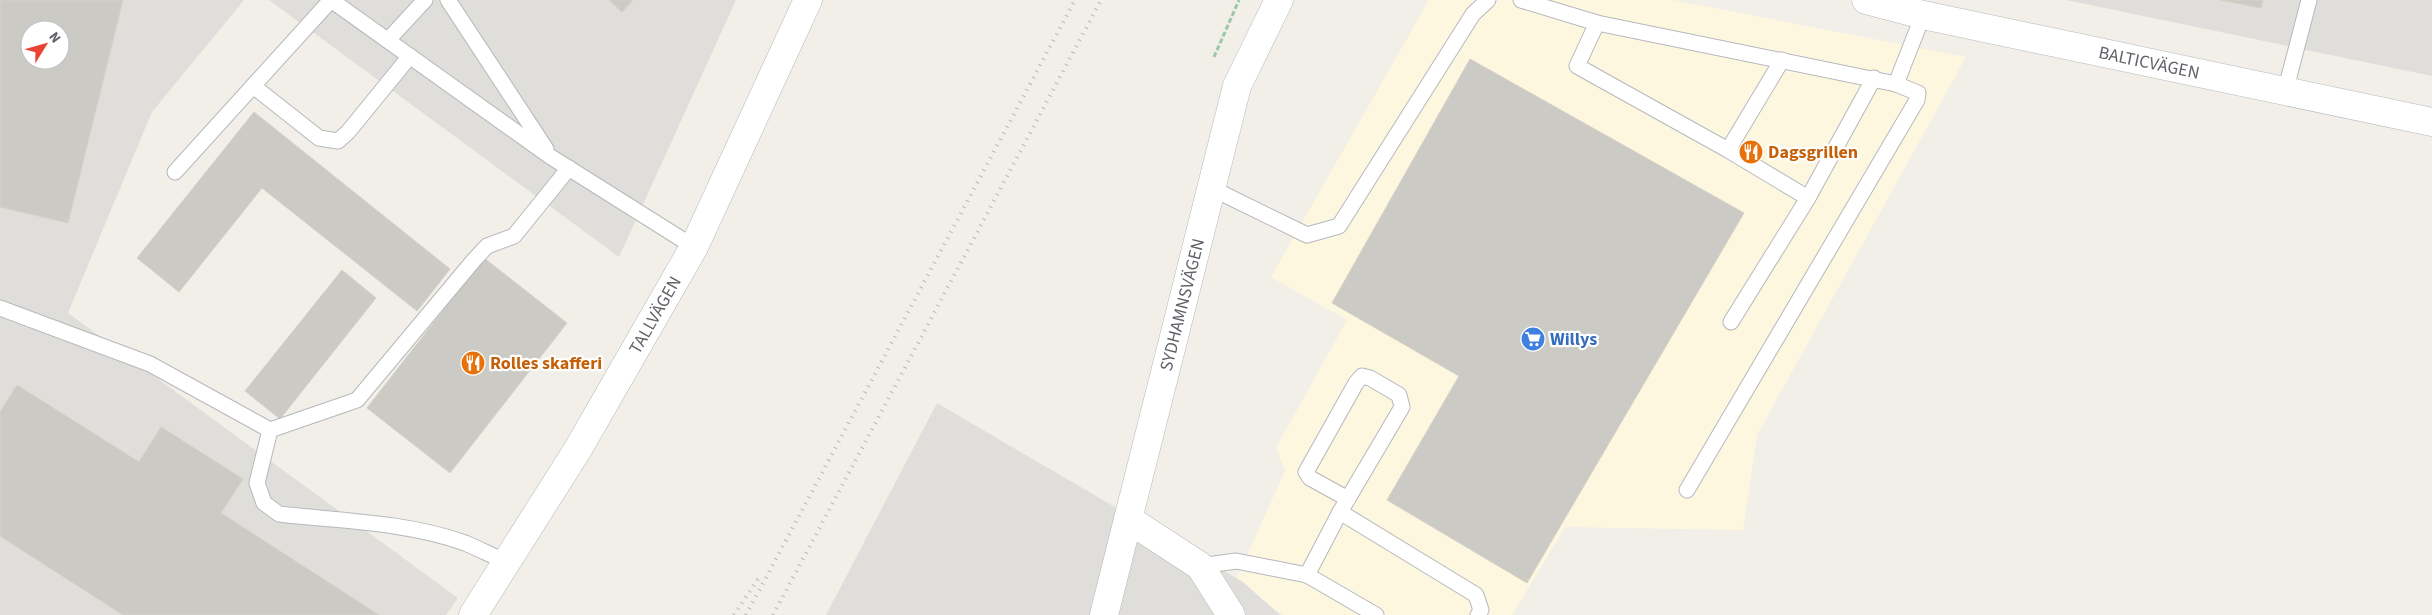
<svg xmlns="http://www.w3.org/2000/svg" width="2432" height="615" font-family="'Source Sans 3',sans-serif">
	<style>
		.commercial { fill: #fef7e0 }
		.industrial { fill: #e0deda; fill-rule: evenodd }
		.building { fill: #cccac5; stroke: #d6d1c6; fill-rule: evenodd }
		.lines { fill: none; stroke-linecap: round; stroke-linejoin: round }
		.lane-casing { stroke: #b5b8bc; stroke-width: 17 }
		.street-casing { stroke: #b5b8bc; stroke-width: 29 }
		.path { stroke: #9cc7a9; stroke-width: 3; stroke-dasharray: 5 2.5; stroke-linecap: butt }
		.lane { stroke: #fff; stroke-width: 15 }
		.street { stroke: #fff; stroke-width: 28 }
		.rail { stroke: #b6b7b8; stroke-width: 4; stroke-dasharray: 1 6; stroke-linecap: butt }
		.labels { text-anchor: middle; dominant-baseline: central; stroke-width: 4.5; stroke-linejoin: round; paint-order: stroke }
		.street-label { font-size: 18px; fill: #5f6368; stroke: #fff }
		.food-label { font-size: 18px; font-weight: bold; fill: #c56008; stroke: #fff; text-anchor: start }
		.shop-label { font-size: 18px; font-weight: bold; fill: #366cbe; stroke: #fff; text-anchor: start }
	</style>
	<rect width="100%" height="100%" fill="#f1efe8"/>
	<path class="commercial" d="M 1429,0 L 1673,0 L 1966,57 L 1757,435 L 1743,530 L 1565,527 L 1512,615 L 1283,615 L 1235,582 L 1285,471 L 1276,448 L 1347,320 L 1271,277 Z"/>
	<g class="industrial">
		<path d="M 0,0 L 244,0 L 152,112 L 68,313 L 458,598 L 446,615 L 0,615 ZM 30,30 L 60,30 L 60,60 L 30,60 Z"/>
		<path d="M 269,0 L 736,0 L 619,257 Z"/>
		<path d="M 2066,0 L 2432,0 L 2432,76 Z"/>
		<path d="M 937,403 L 1243,582 L 1280,615 L 826,615 Z"/>
	</g>
	<g class="building">
		<path d="M 0,0 L 123,0 L 68,223 L 0,207 ZM 30,30 L 60,30 L 60,60 L 30,60 Z"/>
		<path d="M 609,0 L 633,0 L 622,12 Z"/>
		<path d="M 2220,0 L 2263,0 L 2261,8 Z"/>
		<path d="M 1470,59 L 1744,213 L 1527,583 L 1387,500 L 1459,376 L 1332,303 Z"/>
		<path d="M 254,112 L 450,269 L 417,311 L 262,188 L 179,292 L 137,258 Z"/>
		<path d="M 484,258 L 567,323 L 450,473 L 367,408 Z"/>
		<path d="M 342,270 L 376,298 L 280,419 L 245,391 Z"/>
		<path d="M 17,385 L 139,462 L 161,427 L 243,479 L 221,513 L 379,615 L 123,615 L 0,536 L 0,412 Z"/>
	</g>
	<g class="lines">
		<defs>
			<g id="lane">
				<path d="M 331,0 L 551,157 L 694,247"/>
				<path d="M 448,0 L 546,149"/>
				<path d="M 1521,0 L 1597,23 L 1896,84 L 1923,15"/>
				<path d="M 1597,23 L 1577,66 L 1728,150 L 1782,60"/>
				<path d="M 388,40 L 425,0"/>
				<path d="M 253,86 L 319,138 L 338,141 L 348,132 L 410,56"/>
				<path d="M 2285,92 L 2309,0"/>
				<path d="M 1728,150 L 1808,198 L 1731,322"/>
				<path d="M 175,172 L 331,0"/>
				<path d="M 1211,188 L 1307,235 L 1339,226 L 1473,14 L 1488,0"/>
				<path d="M 1808,198 L 1874,78"/>
				<path d="M 0,308 L 150,364 L 270,430 L 357,400 L 474,260 L 487,246 L 514,236 L 569,168"/>
				<path d="M 270,430 L 257,483 L 264,503 L 279,514 C 340,521 407,522 465,543 C 479,549 493,556 507,562"/>
				<path d="M 1687,490 L 1917,100 L 1918,93 L 1896,84"/>
				<path d="M 1340,512 L 1402,407 L 1399,395 L 1370,378 L 1362,376 L 1356,383 L 1306,472 L 1310,478 L 1348,499"/>
				<path d="M 1200,566 L 1236,561 L 1307,575 L 1376,615"/>
				<path d="M 1307,575 L 1340,512 L 1476,595 L 1481,610 L 1478,615"/>
			</g>
			<g id="street">
				<path id="s1" d="M 1866,0 L 1923,15 L 2432,122"/>
				<path d="M 1128,519 L 1200,566 L 1231,615"/>
				<path id="s2" d="M 473,615 L 578,449 L 694,247 L 808,0"/>
				<path id="s3" d="M 1104,615 L 1237,86 L 1279,0"/>
			</g>
		</defs>
		<use href="#lane" class="lane-casing"/>
		<use href="#street" class="street-casing"/>
		<path class="path" d="M 1214,57 L 1239,0"/>
		<use href="#lane" class="lane"/>
		<use href="#street" class="street"/>
		<g class="rail">
			<path d="M 734,615 L 760,576"/>
			<path d="M 746,615 L 1075,0"/>
			<path d="M 773,615 L 1101,0"/>
		</g>
	</g>
	<defs>
		<symbol id="restaurant-disc" viewBox="-11 -11 22 22"><circle r="9.5" fill="#e8710a" stroke="#fff"/><path d="M-5-6h1v4h1v-4h1v4h1v-4h1v5L-1.5 .5V6h-2V.5L-5-1ZM5-6V6H3V1.5H1.5Q1.5-4 5-6Z" fill="#fff"/></symbol>
		<symbol id="supermarket-disc" viewBox="-11 -11 22 22"><circle r="9.5" fill="#3f7fe0" stroke="#fff"/><path d="M-6-5.5h2.5l.6 2H6L4.5 2H-2.5L-4.4-4H-6ZM-1.5 3.2a1.3 1.3 0 1 0 .1 0ZM3 3.2a1.3 1.3 0 1 0 .1 0Z" fill="#fff"/></symbol>
	</defs>
	<g fill-rule="evenodd">
		<use href="#restaurant-disc" x="1737" y="138" width="28" height="28"/>
		<use href="#supermarket-disc" x="1519" y="325" width="28" height="28"/>
		<use href="#restaurant-disc" x="459" y="349" width="28" height="28"/>
	</g>
	<g class="labels">
		<g class="street-label">
			<text stroke="none"><textPath href="#s1" startOffset="290">BALTICVÄGEN</textPath></text>
			<text stroke="none"><textPath href="#s3" startOffset="320">SYDHAMNSVÄGEN</textPath></text>
			<text stroke="none"><textPath href="#s2" startOffset="351">TALLVÄGEN</textPath></text>
		</g>
		<g class="food-label">
			<text x="1768" y="152">Dagsgrillen</text>
			<text x="490" y="363">Rolles skafferi</text>
		</g>
		<g class="shop-label">
			<text x="1550" y="339">Willys</text>
		</g>
	</g>
	<g transform="translate(45 45) rotate(53)"><circle r="24" fill="#ffffff" stroke="#bfc1c3"/>
	<path d="M0-4L9 19L0 12L-9 19Z" fill="#ea4335"/>
	<text y="-8" font-size="14" font-weight="bold" text-anchor="middle" fill="#5f6368">N</text>
	</g>
</svg>
